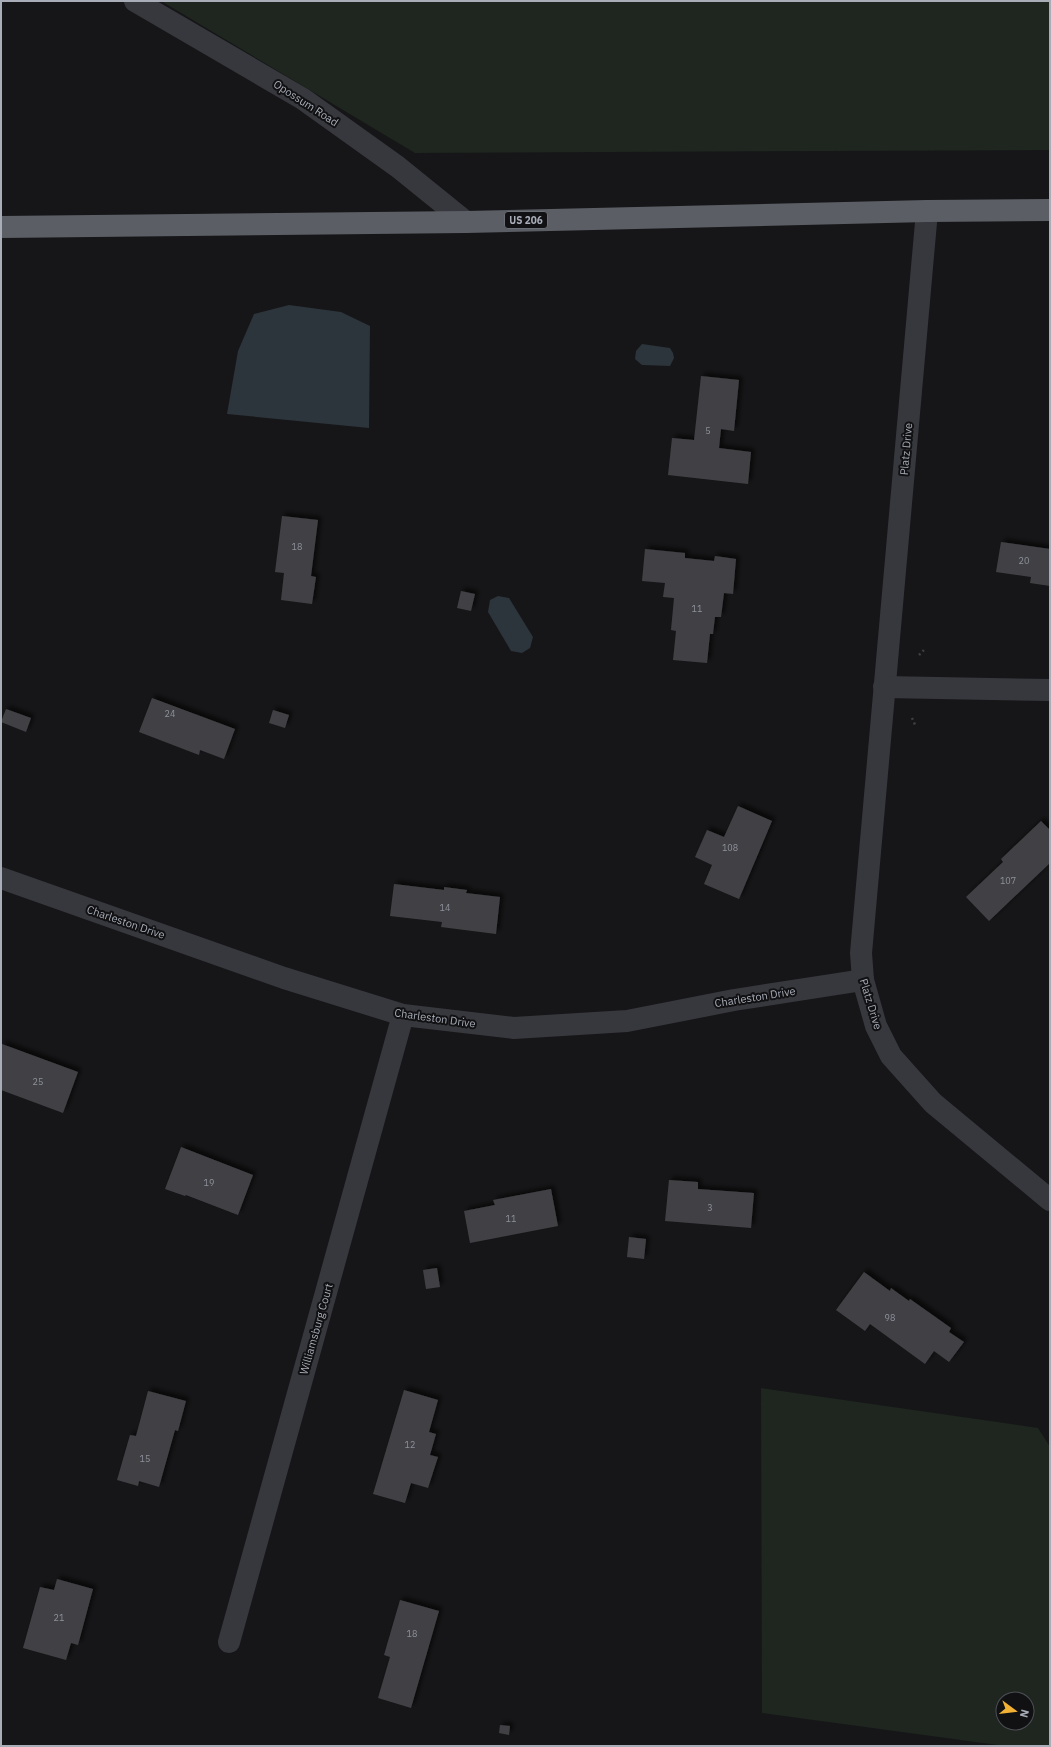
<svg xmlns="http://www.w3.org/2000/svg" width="1051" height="1747" font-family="'IBM Plex Sans',sans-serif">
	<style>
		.green { fill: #1e261f; fill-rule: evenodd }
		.water { fill: #2c353c }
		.building { fill: #404145; filter: url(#shadow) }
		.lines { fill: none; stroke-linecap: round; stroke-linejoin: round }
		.path { stroke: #3d3f44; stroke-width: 2.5; stroke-dasharray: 2 3; stroke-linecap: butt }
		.minor { stroke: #37383d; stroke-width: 22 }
		.tertiary { stroke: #37383d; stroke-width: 22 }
		.trunk { stroke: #5b5e65; stroke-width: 22 }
		.labels { text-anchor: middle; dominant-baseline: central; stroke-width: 4; stroke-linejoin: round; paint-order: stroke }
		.number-label { font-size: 9px; fill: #8e929b }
		.shield { fill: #111113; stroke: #7b7e86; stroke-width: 1 }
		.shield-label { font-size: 10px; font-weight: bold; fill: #a8adb8 }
		.street-label { font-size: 11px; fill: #a8adb8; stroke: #111113 }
	</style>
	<defs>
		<filter id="shadow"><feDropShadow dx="3.5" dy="-3.5" stdDeviation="2" flood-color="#0009"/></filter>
	</defs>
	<rect width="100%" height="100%" fill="#161618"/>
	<g class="green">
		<path d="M 161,1 L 1050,1 L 1050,150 L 415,153 Z"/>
		<path d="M 761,1388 L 1038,1428 L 1050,1447 L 1050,1746 L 1005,1746 L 762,1713 ZM 1003,1699 L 1027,1699 L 1027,1723 L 1003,1723 Z"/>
	</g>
	<g class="water">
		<path d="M 289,305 L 341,312 L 370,326 L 369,428 L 227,414 L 238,351 L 254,314 Z"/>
		<path d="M 642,344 L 670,348 L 673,353 L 674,358 L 670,366 L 642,365 L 635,359 L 636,351 Z"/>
		<path d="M 498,596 L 509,598 L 533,637 L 530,648 L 522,653 L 511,651 L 488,612 L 490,600 Z"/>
	</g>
	<g class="building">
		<path d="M 701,376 L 739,380 L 734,431 L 721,429 L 719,448 L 751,452 L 748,484 L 668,475 L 672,438 L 694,440 Z"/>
		<path d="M 282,516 L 318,520 L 311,576 L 316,577 L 312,604 L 281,600 L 284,573 L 275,572 Z"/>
		<path d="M 1001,542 L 1050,549 L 1050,586 L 1030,583 L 1031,577 L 996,572 Z"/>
		<path d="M 645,549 L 685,553 L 685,558 L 714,561 L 715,556 L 736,559 L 733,594 L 724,593 L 721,617 L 715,617 L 713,634 L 710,634 L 707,663 L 673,660 L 676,631 L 671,630 L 674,598 L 663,597 L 665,583 L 642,581 Z"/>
		<path d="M 461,591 L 475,594 L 471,611 L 457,608 Z"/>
		<path d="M 152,698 L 235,729 L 224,759 L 200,750 L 199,755 L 139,732 Z"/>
		<path d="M 6,709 L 31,718 L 26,732 L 1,722 Z"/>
		<path d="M 273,710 L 289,715 L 285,728 L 269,723 Z"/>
		<path d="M 738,806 L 772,821 L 739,899 L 704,884 L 712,865 L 695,857 L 707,830 L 724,837 Z"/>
		<path d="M 1041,821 L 1050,830 L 1050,863 L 989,921 L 966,897 L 1003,862 L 1001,859 Z"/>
		<path d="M 394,884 L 444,890 L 444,887 L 467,890 L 466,893 L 500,897 L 496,934 L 441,927 L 442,922 L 390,916 Z"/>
		<path d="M 2,1044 L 78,1072 L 63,1113 L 1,1090 Z"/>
		<path d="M 181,1147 L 253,1175 L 238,1215 L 186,1195 L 185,1196 L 165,1189 Z"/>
		<path d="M 669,1180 L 698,1182 L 698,1189 L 754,1193 L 751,1228 L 665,1221 Z"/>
		<path d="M 551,1189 L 558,1226 L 470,1243 L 464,1211 L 495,1205 L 493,1200 Z"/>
		<path d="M 629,1237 L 646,1239 L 644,1259 L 627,1257 Z"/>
		<path d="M 437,1268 L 440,1287 L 426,1289 L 423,1270 Z"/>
		<path d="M 864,1272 L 890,1291 L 891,1288 L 909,1301 L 910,1299 L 951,1328 L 949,1332 L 964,1342 L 949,1362 L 934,1351 L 925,1364 L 870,1324 L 865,1331 L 836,1310 Z"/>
		<path d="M 404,1390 L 438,1400 L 429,1432 L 436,1434 L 430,1455 L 438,1457 L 428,1488 L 411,1483 L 405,1503 L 373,1494 Z"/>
		<path d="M 148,1391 L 186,1401 L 178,1431 L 175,1430 L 159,1487 L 139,1481 L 138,1486 L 117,1480 L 130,1435 L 136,1436 Z"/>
		<path d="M 57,1579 L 93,1589 L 78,1645 L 71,1643 L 66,1660 L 23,1648 L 40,1587 L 54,1590 Z"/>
		<path d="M 400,1600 L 439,1611 L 411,1708 L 378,1698 L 390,1657 L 384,1655 Z"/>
		<path d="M 500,1725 L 510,1726 L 509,1735 L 499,1733 Z"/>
	</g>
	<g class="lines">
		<g class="path">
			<path d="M 919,655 L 925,649"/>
			<path d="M 912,718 L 916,727"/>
		</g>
		<g class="minor">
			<path d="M 927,211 L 861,953 L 863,980 L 876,1026 L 891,1056 L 933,1103 L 1050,1200"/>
			<path d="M 884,687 L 1050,690"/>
			<path d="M 1,878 L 284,978 L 403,1015 L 514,1028 L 627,1021 L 734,1000 L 863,980"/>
			<path d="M 229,1642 L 403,1015"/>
		</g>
		<path class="tertiary" d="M 135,1 L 303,99 L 398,167 L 466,222"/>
		<path class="trunk" d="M 1,227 L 466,222 L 927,211 L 1050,210"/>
	</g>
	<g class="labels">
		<g class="number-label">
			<text x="708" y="430">5</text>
			<text x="297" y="546">18</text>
			<text x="1024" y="560">20</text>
			<text x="697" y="608">11</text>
			<text x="170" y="713">24</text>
			<text x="730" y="847">108</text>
			<text x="1008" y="880">107</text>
			<text x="445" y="907">14</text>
			<text x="38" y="1081">25</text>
			<text x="209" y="1182">19</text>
			<text x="710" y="1207">3</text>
			<text x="511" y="1218">11</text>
			<text x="890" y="1317">98</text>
			<text x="410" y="1444">12</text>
			<text x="145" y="1458">15</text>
			<text x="59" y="1617">21</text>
			<text x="412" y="1633">18</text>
		</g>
		<rect class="shield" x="505" y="212" width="42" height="16" rx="3"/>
		<g class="shield-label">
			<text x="526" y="220">US 206</text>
		</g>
		<g class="street-label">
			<text transform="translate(306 103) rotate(33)">Opossum Road</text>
			<text transform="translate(906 449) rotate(-85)">Platz Drive</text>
			<text transform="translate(126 922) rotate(19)">Charleston Drive</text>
			<text transform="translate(755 997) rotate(-9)">Charleston Drive</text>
			<text transform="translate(871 1004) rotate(73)">Platz Drive</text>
			<text transform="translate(435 1018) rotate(8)">Charleston Drive</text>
			<text transform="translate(316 1329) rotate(-74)">Williamsburg Court</text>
		</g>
	</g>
	<rect width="1051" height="1747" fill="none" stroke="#a8adb8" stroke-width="4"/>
	<g transform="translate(1015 1711) rotate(105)"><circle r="19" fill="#111113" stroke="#4d4f55"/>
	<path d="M0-3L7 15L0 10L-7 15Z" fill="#f2b134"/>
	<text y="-6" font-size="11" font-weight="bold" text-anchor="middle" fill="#a8adb8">N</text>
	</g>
</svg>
